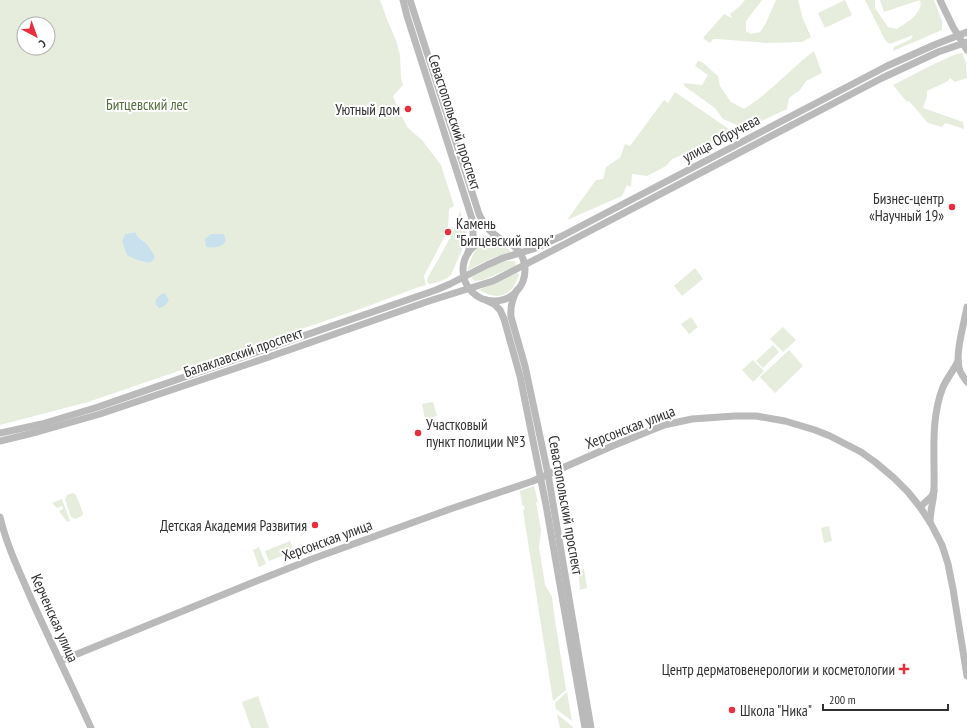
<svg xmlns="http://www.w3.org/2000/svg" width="967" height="728" font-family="'PT Sans Narrow',sans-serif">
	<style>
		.green { fill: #e6eddd; fill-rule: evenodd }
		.water { fill: #c9e0ed }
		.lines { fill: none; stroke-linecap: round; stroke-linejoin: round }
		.secondary { stroke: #bababa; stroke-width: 7 }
		.poi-dot { fill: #ea2e3e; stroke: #fff; stroke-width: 1.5 }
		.labels { text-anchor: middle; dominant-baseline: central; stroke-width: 4; stroke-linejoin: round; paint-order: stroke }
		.park-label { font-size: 15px; fill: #536d3b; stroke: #fff }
		.poi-label { font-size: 15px; fill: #303030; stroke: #fff; text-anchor: end }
		.street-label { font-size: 15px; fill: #303030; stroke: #fff }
	</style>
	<rect width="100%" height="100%" fill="#fff"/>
	<g class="green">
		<path d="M 0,0 L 380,0 L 388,22 L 396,40 L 400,55 L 401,77 L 403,85 L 393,96 L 399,112 L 408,128 L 422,140 L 441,165 L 454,206 L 449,209 L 448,230 L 424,276 L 426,285 L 416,288 L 363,308 L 88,402 L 0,425 ZM 24,24 L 48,24 L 48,48 L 24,48 ZM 135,232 L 139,238 L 147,244 L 155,256 L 154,260 L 149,263 L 137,260 L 122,241 L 125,234 Z"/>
		<path d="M 745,0 L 762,0 L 746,21 L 746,31 L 751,34 L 760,32 L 765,25 L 776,0 L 798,0 L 803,19 L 811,37 L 802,42 L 766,43 L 718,39 L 713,39 L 710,43 L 703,38 L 724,14 L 732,18 L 730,14 L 740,6 Z"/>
		<path d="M 845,0 L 852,15 L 825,28 L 818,13 Z"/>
		<path d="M 865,0 L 875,0 L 875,8 L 888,27 L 897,29 C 906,23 924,13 920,0 L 884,12 L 880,0 L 934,0 L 942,21 L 942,30 L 893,51 L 894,47 L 911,39 L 913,35 L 890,44 L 885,40 Z"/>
		<path d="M 814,51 L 822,73 L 806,81 L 800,90 L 789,98 L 787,109 L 753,125 L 743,121 L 739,126 L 723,119 L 715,108 L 684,86 L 684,83 L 702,85 L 708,75 L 695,66 L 698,61 L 702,62 L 718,76 L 720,86 L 731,102 L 744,109 C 770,93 790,69 814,51 Z"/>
		<path d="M 962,53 L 966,63 L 967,78 L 955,82 L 950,78 L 948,81 L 927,91 L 927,96 L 923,108 L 963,122 L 964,129 L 945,123 L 942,127 L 928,123 L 909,101 L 907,102 L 893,85 L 934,64 L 956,54 Z"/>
		<path d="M 675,92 L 733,132 L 733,136 L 717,144 L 714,141 L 701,148 L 672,159 L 666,166 L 647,176 L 632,174 L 631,187 L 627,185 L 622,196 L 567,220 L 596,180 L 603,179 L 606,167 L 620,158 L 625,144 L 630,146 L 664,100 L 668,103 Z"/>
		<path d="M 460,211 L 467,234 L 464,245 L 451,275 C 446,280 436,283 429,284 L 427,281 L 428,277 L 443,251 L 454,230 Z"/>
		<path d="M 489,242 C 497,242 503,246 510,250 L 510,252 L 490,259 L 468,270 L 468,269 C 472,256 474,246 489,242 Z"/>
		<path d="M 505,261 L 515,261 L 516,264 L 514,267 L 511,268 L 483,280 L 475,281 L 472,279 L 472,277 L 486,269 Z"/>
		<path d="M 695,268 L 703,279 L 682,296 L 674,286 Z"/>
		<path d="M 517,273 L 518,273 L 519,275 C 512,297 498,301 479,290 L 498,282 Z"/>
		<path d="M 691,317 L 698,327 L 689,334 L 681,324 Z"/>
		<path d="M 783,327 L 796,340 L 783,352 L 770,339 Z"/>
		<path d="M 773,345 L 779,352 L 763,368 L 756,361 Z"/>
		<path d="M 789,350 L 803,366 L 775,393 L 760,377 Z"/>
		<path d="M 753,360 L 764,371 L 753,382 L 742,370 Z"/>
		<path d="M 433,402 L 437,416 L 425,419 L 422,404 Z"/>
		<path d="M 534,486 L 535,489 L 538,503 L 536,502 L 541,530 L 539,547 L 545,585 L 552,597 L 555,620 L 566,690 L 553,701 L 523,510 L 525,509 L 524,506 L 522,505 L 520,491 Z"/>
		<path d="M 73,493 L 76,495 L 83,513 L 82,516 L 75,519 L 71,517 L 65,499 L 67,495 Z"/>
		<path d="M 62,499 L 70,521 L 67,522 L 59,511 L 63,509 L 62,506 L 57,508 L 52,503 Z"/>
		<path d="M 829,526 L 832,541 L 824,543 L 821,528 Z"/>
		<path d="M 290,541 L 294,551 L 269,561 L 265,551 Z"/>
		<path d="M 259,547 L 266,564 L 259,567 L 253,550 Z"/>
		<path d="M 578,569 L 584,569 L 587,588 L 580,590 Z"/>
		<path d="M 567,692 L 572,721 L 556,709 L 555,703 Z"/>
		<path d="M 258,696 L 269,728 L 251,728 L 242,702 Z"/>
		<path d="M 557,714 L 573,727 L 573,728 L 560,728 Z"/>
	</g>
	<g class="water">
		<path d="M 135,232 L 139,238 L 147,244 L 155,256 L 154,260 L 149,263 L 137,260 L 127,255 L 122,241 L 125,234 Z"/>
		<path d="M 211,234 L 223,234 C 232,245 215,249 206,247 L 205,239 Z"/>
		<path d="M 165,293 L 169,301 L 163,307 L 159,308 L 156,305 C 154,299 159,294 165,293 Z"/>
	</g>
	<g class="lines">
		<g class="secondary">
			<path d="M 403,0 L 407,16 L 473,222 L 473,239 L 468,252"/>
			<path d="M 410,0 L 479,214 C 485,227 490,232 502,240"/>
			<path d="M 940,0 L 953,27 L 967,50"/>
			<circle cx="494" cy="270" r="31"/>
			<path d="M 517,290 C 512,299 510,306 511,317 L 525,366 L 548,474 L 591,728"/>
			<path d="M 486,300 L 494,304 L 500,310 L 504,319 L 520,376 L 546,505 L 585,728"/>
			<path d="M 967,307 C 964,324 954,356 960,371 C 962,375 964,378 967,382"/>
			<path d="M 0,433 L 42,424 L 98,407 L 436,290 L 450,284 L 487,265 L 503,258 L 533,249 L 562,236 L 887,66 L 934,45 L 967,32"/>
			<path d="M 0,441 L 37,432 L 100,414 L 266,358 L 429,301 L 493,281 L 538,258 L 882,78 L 938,52 L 967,42"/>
			<path d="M 920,507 L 932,496 L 934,491"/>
			<path d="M 0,517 C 7,547 21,575 33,603 C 52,645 72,686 91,728"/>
			<path d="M 930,522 C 930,511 934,500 934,488 C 935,455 930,420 943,387 C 947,378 954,370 958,361"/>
			<path d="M 60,661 L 254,582 L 312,559 L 453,508 L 533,481 L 610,447 L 664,425 L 692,419 L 735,416 L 756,416 L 785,421 L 815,430 L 830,436 L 861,452 L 875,462 L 894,478 L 908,492 L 920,507 L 930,522 L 942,545 L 948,564 L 953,589 L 967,676"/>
		</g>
	</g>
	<g class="poi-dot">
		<circle cx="408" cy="109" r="4"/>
		<circle cx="952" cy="207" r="4"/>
		<circle cx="448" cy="232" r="4"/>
		<circle cx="418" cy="433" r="4"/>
		<circle cx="315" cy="525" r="4"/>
		<path d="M902 663h4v4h4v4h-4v4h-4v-4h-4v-4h4z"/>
		<circle cx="732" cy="710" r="4"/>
	</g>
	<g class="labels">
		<g class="park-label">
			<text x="147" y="104">Битцевский лес</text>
		</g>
		<g class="poi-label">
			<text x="400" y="109">Уютный дом</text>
			<text x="944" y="198">Бизнес-центр<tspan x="944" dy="17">«Научный 19»</tspan></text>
			<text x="456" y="223" text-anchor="start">Камень<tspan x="456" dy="17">"Битцевский парк"</tspan></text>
			<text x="426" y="424" text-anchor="start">Участковый<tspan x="426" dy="17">пункт полиции №3</tspan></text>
			<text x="307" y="525">Детская Академия Развития</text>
			<text x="895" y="669">Центр дерматовенерологии и косметологии</text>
			<text x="740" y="710" text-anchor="start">Школа "Ника"</text>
		</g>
		<g class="street-label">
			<text transform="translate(455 122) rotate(72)">Севастопольский проспект</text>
			<text transform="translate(721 138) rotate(-28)">улица Обручева</text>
			<text transform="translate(243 352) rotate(-19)">Балаклавский проспект</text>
			<text transform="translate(630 427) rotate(-21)">Херсонская улица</text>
			<text transform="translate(566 505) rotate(80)">Севастопольский проспект</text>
			<text transform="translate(327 540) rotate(-20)">Херсонская улица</text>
			<text transform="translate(55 618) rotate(66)">Керченская улица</text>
		</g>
	</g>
	<g transform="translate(36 36) rotate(139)"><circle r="19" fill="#ffffff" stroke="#acacac"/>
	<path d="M0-3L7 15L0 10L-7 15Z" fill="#ea2e3e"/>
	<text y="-6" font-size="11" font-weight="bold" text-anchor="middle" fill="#303030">С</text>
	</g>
	<path d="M823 704v6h125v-6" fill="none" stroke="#303030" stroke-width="2"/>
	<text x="829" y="704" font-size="12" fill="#303030" stroke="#ffffff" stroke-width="3" paint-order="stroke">200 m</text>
</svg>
